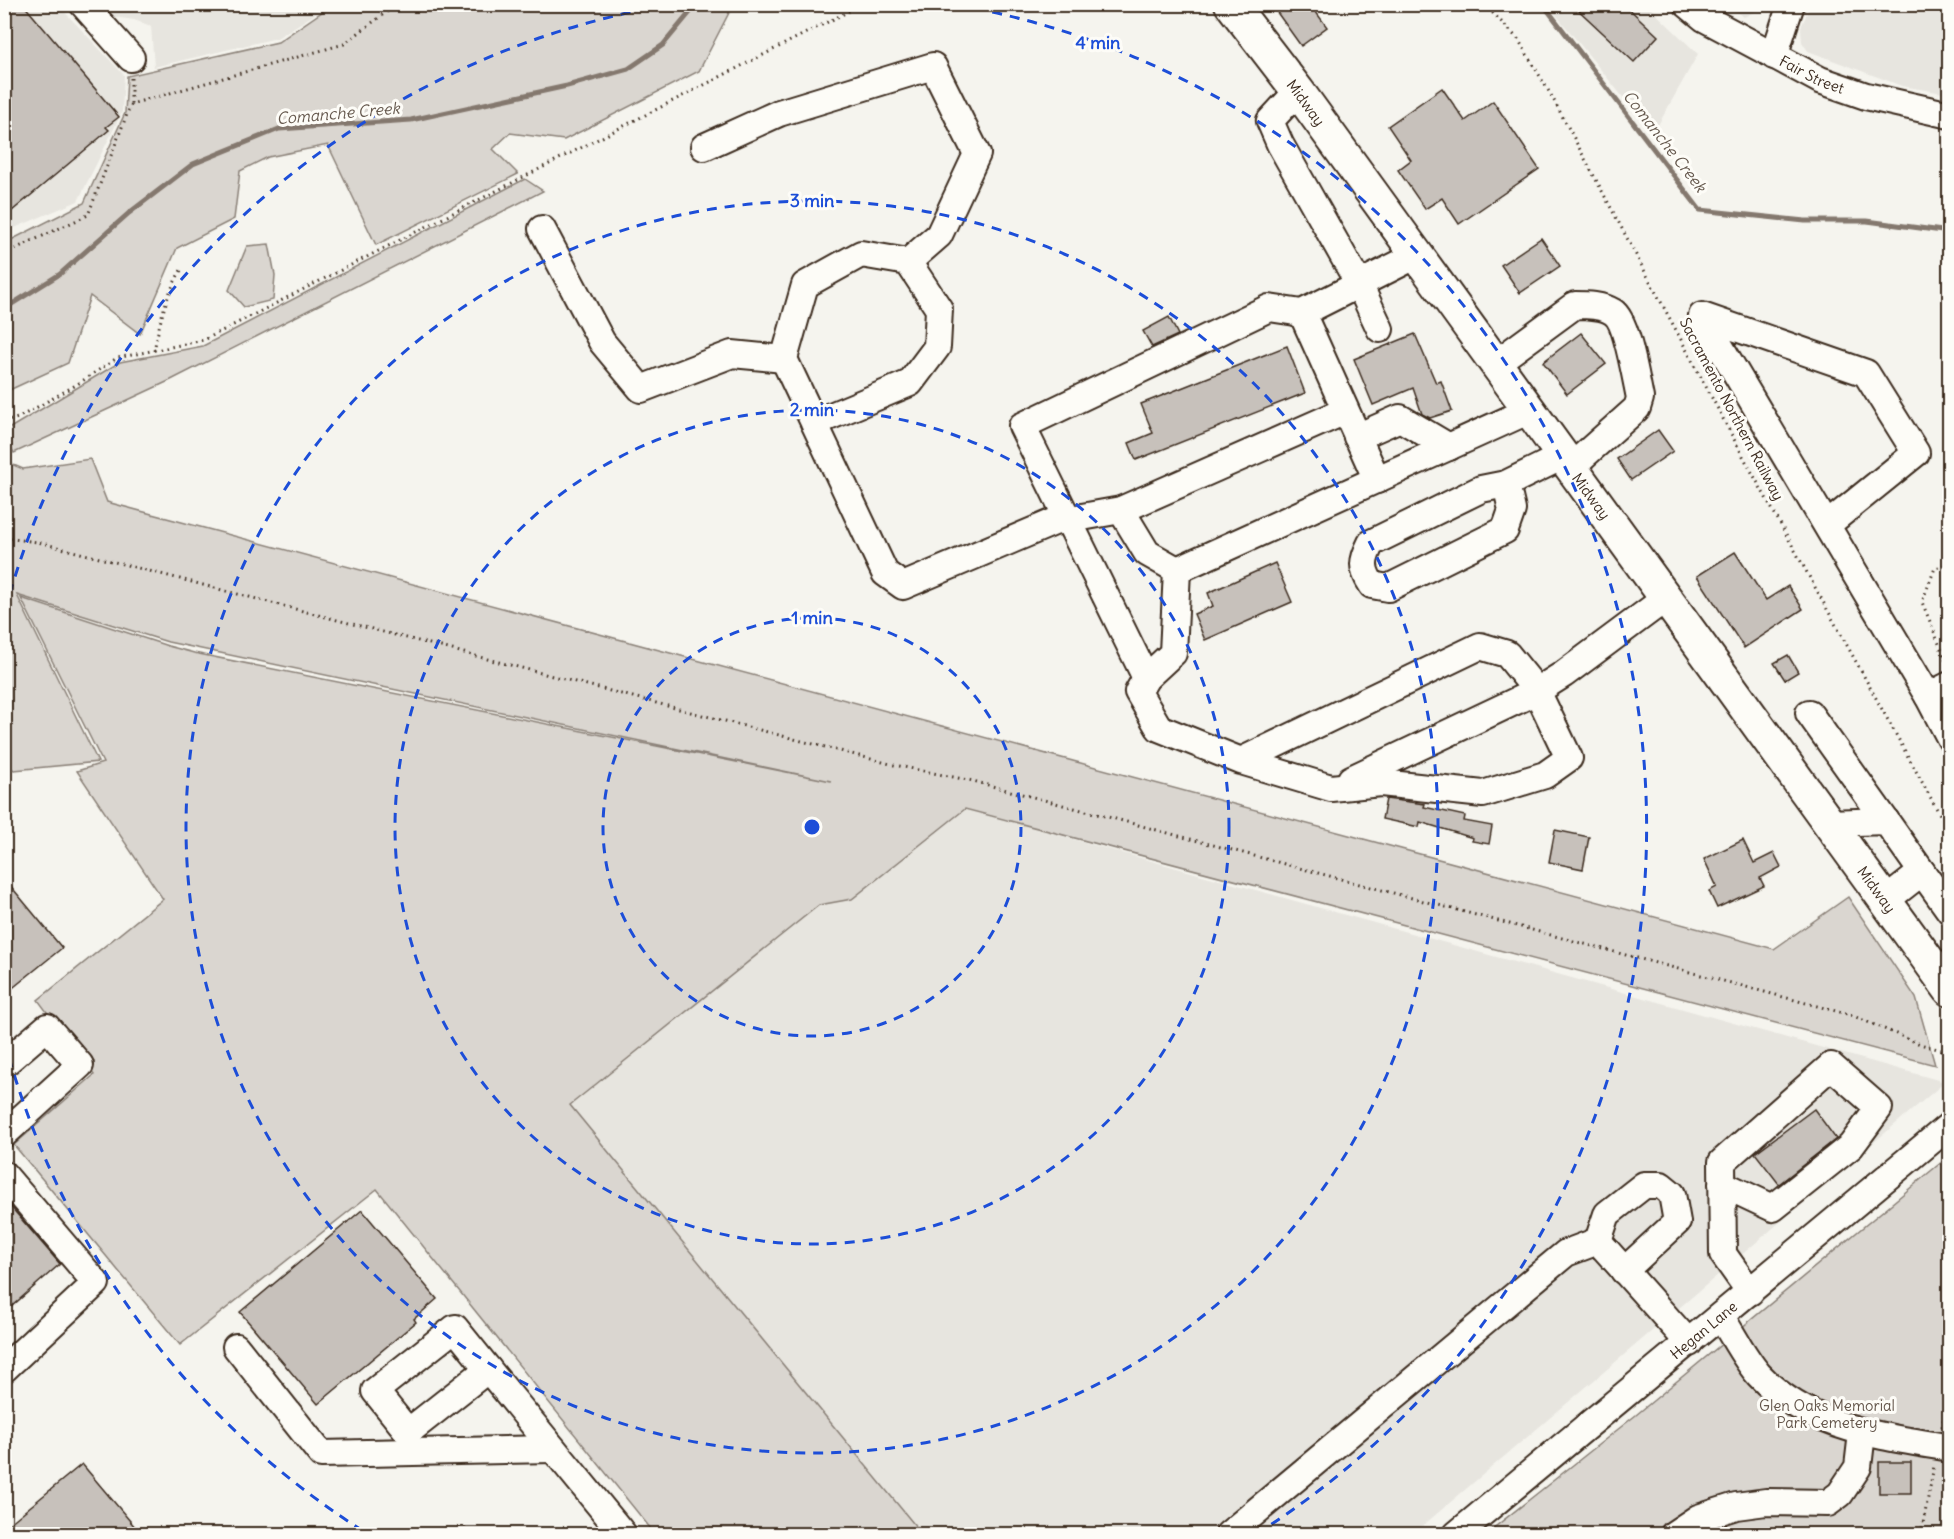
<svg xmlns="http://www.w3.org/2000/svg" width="1954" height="1539" font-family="Delius,sans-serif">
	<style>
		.built { fill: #e7e5df }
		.green { fill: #dad6d0; stroke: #8a8077; stroke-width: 1.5 }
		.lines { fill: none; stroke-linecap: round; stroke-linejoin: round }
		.stream { stroke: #84786e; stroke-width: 5 }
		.building { fill: #c7c1bb; stroke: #3b2a1e; stroke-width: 1.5 }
		.minor-casing { stroke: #3b2a1e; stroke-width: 30 }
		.major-casing { stroke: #3b2a1e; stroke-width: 36 }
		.path { stroke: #3b2a1e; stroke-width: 3; stroke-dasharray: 1.5 4.5; stroke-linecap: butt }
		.minor { stroke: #fdfcf7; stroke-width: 26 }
		.major { stroke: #fdfcf7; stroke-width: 32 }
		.ring { fill: none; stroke: #1d4ed8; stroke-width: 3; stroke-dasharray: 10 8 }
		.labels { text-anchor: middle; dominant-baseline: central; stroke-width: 6; stroke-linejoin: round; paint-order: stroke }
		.street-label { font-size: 15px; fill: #3b2a1e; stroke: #fdfcf7 }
		.park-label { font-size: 15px; fill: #63554a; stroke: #fdfcf7 }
		.water-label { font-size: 16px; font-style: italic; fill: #65584d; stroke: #fdfcf7 }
		.centre { fill: #1d4ed8; stroke: #fdfcf7; stroke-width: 3 }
		.ring-label { font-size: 18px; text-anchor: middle; font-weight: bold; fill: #1d4ed8; stroke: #fdfcf7; stroke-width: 6; stroke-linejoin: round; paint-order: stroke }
	</style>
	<rect width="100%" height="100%" fill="#f5f4ee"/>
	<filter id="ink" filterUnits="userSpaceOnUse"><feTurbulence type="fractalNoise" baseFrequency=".0167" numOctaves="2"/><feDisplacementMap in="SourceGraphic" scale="12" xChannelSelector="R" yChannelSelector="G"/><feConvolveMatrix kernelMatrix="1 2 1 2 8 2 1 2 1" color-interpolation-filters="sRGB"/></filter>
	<g filter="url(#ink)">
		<g class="built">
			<path d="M 1811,4 L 1949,5 L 1949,94 L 1902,86 L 1808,51 L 1802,42 L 1801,27 Z"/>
			<path d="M 5,5 L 58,5 L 124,75 L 122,112 L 78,201 L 5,232 Z"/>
			<path d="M 103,5 L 329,5 L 277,38 L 154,67 L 151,26 L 134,20 L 114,17 Z"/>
			<path d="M 1548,5 L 1647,5 L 1698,54 L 1653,134 Z"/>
			<path d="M 1725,5 L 1764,5 L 1762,8 L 1744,17 Z"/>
			<path d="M 965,809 L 1945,1082 L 1413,1534 L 922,1534 L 570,1105 L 819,905 L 852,899 Z"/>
		</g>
		<g class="green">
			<path d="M 332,5 L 733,5 L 699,71 L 564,140 L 510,133 L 493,149 L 518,174 L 376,245 L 328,145 L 268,157 L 240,171 L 234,219 L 177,248 L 140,334 L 90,296 L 68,363 L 5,392 L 5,243 L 84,203 L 125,113 L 127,76 L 278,42 Z"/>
			<path d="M 525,179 L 543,191 L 171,380 L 14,453 L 5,436 L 5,431 L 120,362 L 203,346 Z"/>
			<path d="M 269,244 L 275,275 L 273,300 L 244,307 L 229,290 L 247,246 Z"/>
			<path d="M 90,459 L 107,502 L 1774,949 L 1848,897 L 1916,998 L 1935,1065 L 965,809 L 852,899 L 819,905 L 570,1105 L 922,1534 L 655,1534 L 377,1189 L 180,1345 L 14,1145 L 94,1075 L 38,1000 L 163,899 L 77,771 L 103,763 L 21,598 L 168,646 L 194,653 L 831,781 L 168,642 L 17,595 L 98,762 L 14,770 L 4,762 L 4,461 L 23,469 Z"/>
			<path d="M 1949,1156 L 1949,1534 L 1486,1534 L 1636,1415 Z"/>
		</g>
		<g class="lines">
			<g class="stream">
				<path d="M 1543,4 L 1700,210 L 1805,221 L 1867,221 L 1950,232"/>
				<path d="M 4,309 L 60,274 L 129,213 L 193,164 L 279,129 L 411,120 L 567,86 L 628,69 L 663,45 L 697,4"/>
			</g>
		</g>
		<g class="building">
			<path d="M 4,4 L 23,4 L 119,117 L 106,127 L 109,130 L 12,211 L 4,202 Z"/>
			<path d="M 1271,4 L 1310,4 L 1327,27 L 1301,46 Z"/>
			<path d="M 1572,4 L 1624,4 L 1658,36 L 1634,62 Z"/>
			<path d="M 1442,88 L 1465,121 L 1493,101 L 1539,169 L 1459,224 L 1442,198 L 1425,209 L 1398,170 L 1411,160 L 1388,126 Z"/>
			<path d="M 1541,238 L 1560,266 L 1520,293 L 1501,265 Z"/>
			<path d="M 1169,317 L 1178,335 L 1152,347 L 1143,331 Z"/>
			<path d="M 1581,333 L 1606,364 L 1567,394 L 1543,362 Z"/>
			<path d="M 1415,334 L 1436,383 L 1441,381 L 1452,411 L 1430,418 L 1422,414 L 1413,388 L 1373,405 L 1354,359 Z"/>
			<path d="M 1287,346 L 1305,393 L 1136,460 L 1129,443 L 1153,433 L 1141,404 Z"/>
			<path d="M 1658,430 L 1673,451 L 1631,480 L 1617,459 Z"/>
			<path d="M 1735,552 L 1766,600 L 1788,586 L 1803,609 L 1744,648 L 1697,576 Z"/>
			<path d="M 1275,563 L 1292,602 L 1205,640 L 1194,614 L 1213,606 L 1208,593 Z"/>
			<path d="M 1788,655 L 1798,672 L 1785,680 L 1774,663 Z"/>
			<path d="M 1386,799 L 1425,804 L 1424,807 L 1465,816 L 1464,821 L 1492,826 L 1489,844 L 1472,841 L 1473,838 L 1420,822 L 1419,827 L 1382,819 Z"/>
			<path d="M 1555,830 L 1589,837 L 1583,869 L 1549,862 Z"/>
			<path d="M 1743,840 L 1754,863 L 1774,853 L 1781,867 L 1760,878 L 1764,886 L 1717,908 L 1709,891 L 1717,887 L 1704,859 Z"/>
			<path d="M 4,878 L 62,948 L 4,995 Z"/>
			<path d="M 1814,1109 L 1836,1139 L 1779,1184 L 1755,1153 Z"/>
			<path d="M 4,1199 L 60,1264 L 4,1313 Z"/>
			<path d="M 362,1210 L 437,1299 L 414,1319 L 416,1322 L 318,1404 L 240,1312 Z"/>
			<rect x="1879" y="1462" width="32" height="31"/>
			<path d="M 82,1464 L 141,1534 L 4,1534 L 4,1528 Z"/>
		</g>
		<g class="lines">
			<defs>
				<g id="minor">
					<path d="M 83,4 L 131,58"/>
					<path id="s1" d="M 1687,4 L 1704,18 L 1820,80 L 1866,96 L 1950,115"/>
					<path d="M 1774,56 L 1791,4"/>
					<path d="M 1298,91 L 1270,121 L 1280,144 L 1359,284 L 1380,329"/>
					<path d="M 704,147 L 779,113 L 933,66 L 977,154 L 939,235 L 908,262"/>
					<path d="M 542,229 L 602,342 L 641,389 L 732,354 L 784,359"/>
					<path d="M 1302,313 L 1377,480"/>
					<path d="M 1496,363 L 1575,305 C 1587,305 1602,305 1613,312 C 1627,321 1636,380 1640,398 L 1637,408 L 1571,467"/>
					<path d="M 814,423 L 910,383 L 937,347 L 939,309 L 908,262 L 861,254 L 805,285 L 784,359 L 885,573 L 903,586 L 1054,522 L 1121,510 L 1345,411"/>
					<path d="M 1357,437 L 1400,418 L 1449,447"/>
					<path d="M 1506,484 L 1512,510 L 1505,530 L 1388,588 L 1372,585 C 1361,568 1362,561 1371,543 L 1481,489 L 1506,484 L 1563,456"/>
					<path d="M 1121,510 L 1147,553 L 1177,570"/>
					<path d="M 1827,525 L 1916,453 L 1866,373 L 1702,316 L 1928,696"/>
					<path d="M 1177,570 L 1173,653 L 1146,678 L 1138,692 L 1159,728 L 1241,761 L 1480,646 L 1507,654 L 1537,691 L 1569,758 L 1545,775 L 1483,794 L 1381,783 L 1331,788 L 1241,761"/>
					<path d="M 1177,570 L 1530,410"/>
					<path d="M 1146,678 L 1022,426 L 1269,308 L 1302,313 L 1417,255"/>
					<path d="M 1950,685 L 1928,696 L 1950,738"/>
					<path d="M 1809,713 L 1886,821"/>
					<path d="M 1351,779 L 1537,691 L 1564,674 L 1666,598"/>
					<path d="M 1828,823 L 1886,821 L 1922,872"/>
					<path d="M 1885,901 L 1922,872 L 1950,911"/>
					<path d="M 4,1064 L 47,1027 L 80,1065 L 4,1134"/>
					<path d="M 4,1175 L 96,1283 L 4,1369"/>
					<path d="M 1722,1184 L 1773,1208 L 1851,1146 L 1879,1108 L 1831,1066 L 1722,1162 L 1723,1254 L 1750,1292"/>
					<path d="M 1598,1241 L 1607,1214 L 1644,1185 L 1661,1185 L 1672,1194 L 1677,1222 L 1624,1271"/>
					<path d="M 1721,1317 C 1733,1335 1744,1358 1759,1375 C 1809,1429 1882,1436 1950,1448"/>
					<path d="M 455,1328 L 488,1369 L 408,1432 L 375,1391 Z"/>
					<path d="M 236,1347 L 321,1454 L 553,1449"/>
					<path d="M 488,1369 L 623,1534"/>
					<path d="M 1229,1534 L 1566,1253 L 1598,1241 L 1689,1343"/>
					<path id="s2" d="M 1457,1534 L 1950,1125"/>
					<path d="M 1674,1534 L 1698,1518 L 1736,1506 L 1766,1502 L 1828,1503 L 1840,1494 L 1858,1467 L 1862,1433"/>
				</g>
				<g id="major">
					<path id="s3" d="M 1231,4 L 1298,91 L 1417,255 L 1950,990"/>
				</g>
			</defs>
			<use href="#minor" class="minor-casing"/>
			<use href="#major" class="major-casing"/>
			<g class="path">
				<path d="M 1484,4 L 1518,39 L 1551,95 L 1737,445 L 1950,833"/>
				<path d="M 131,78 L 131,104"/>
				<path d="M 4,254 L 88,215 L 131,104 L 344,44 L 397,4"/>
				<path d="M 154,351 C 160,321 166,294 183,267"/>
				<path d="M 4,422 L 18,418 L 76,385 L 117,358 L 204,340 L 863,4"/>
				<path d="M 4,538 L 38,542 L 894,765 L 973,781 L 1851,1015 L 1920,1044 L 1941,1050 L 1950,1046"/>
				<path d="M 1944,656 L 1950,654"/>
				<path d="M 1948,666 L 1922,602 L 1935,568 L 1950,564"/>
				<path d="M 1950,1320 L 1950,1328"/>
				<path d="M 1942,1427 L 1950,1388"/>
				<path d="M 1921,1534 L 1934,1466"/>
			</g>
			<use href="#minor" class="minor"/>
			<use href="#major" class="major"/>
		</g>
	</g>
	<g class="ring">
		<circle cx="812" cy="827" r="209"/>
		<circle cx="812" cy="827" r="417"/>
		<circle cx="812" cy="827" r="626"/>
		<path d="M363 1531A835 835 0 0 1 5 1043M5 611A835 835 0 0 1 667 5M957 5A835 835 0 0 1 1261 1531"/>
	</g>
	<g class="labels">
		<g class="street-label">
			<text stroke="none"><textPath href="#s1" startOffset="144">Fair Street</textPath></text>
			<text stroke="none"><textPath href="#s3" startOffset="124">Midway</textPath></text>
			<text transform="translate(1732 409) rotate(62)">Sacramento Northern Railway</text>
			<text stroke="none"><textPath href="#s3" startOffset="610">Midway</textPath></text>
			<text stroke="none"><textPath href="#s3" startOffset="1096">Midway</textPath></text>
			<text stroke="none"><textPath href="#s2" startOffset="320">Hegan Lane</textPath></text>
		</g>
		<g class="park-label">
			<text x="1827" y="1405">Glen Oaks Memorial<tspan x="1827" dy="17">Park Cemetery</tspan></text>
		</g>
		<g class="water-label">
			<text transform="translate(338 113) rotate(-5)">Comanche Creek</text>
			<text transform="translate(1665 141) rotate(52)">Comanche Creek</text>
		</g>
	</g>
	<circle cx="812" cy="827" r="9" class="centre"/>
	<g class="ring-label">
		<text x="1098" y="49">4 min</text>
		<text x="812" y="207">3 min</text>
		<text x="812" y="416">2 min</text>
		<text x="812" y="624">1 min</text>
	</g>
	<rect width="1954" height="1539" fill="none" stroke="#fdfcf7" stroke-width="24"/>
	<rect x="12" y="12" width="1930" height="1515" fill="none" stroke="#3b2a1e" stroke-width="2" filter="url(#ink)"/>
</svg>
